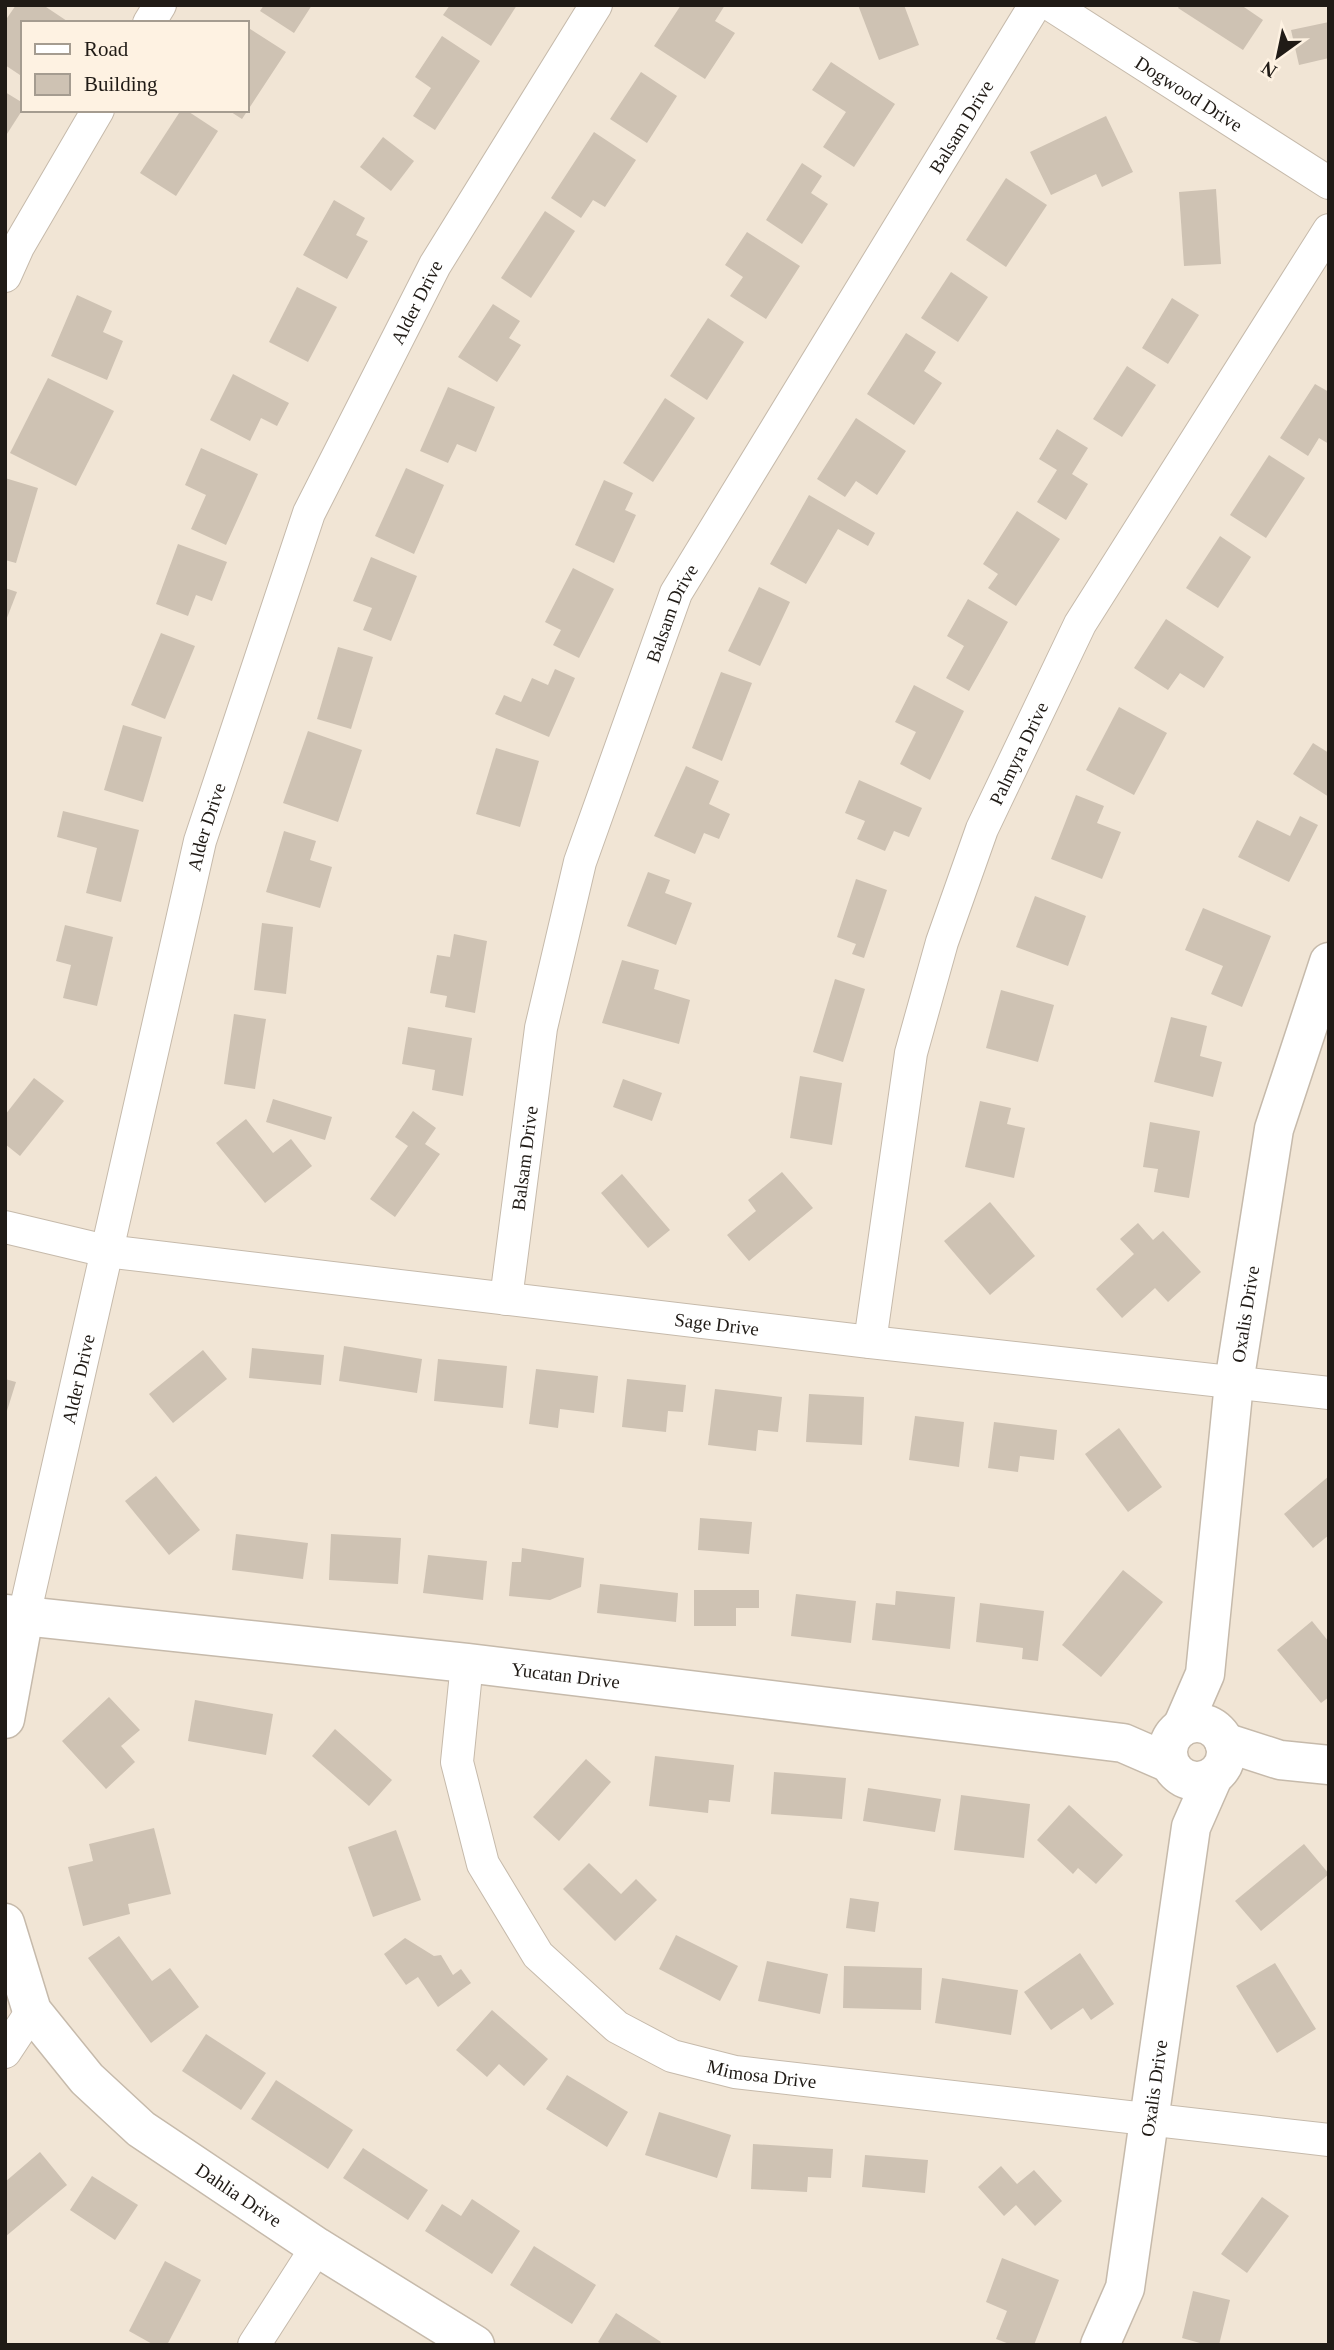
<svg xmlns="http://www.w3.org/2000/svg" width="1334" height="2350" font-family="Georgia,serif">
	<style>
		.building { fill: #cec2b3 }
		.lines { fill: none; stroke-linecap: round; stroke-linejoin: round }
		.minor-casing { stroke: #c6baab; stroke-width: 34 }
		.tertiary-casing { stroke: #c6baab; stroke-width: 41 }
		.minor { stroke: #fff; stroke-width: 32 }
		.tertiary { stroke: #fff; stroke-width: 38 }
		.labels { text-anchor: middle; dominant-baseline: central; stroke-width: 7; stroke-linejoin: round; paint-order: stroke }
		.street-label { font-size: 19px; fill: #201b16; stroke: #fef2e2 }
	</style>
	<rect width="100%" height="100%" fill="#f1e5d5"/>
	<g class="building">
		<path d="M 16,5 L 43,5 L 70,23 L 23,23 L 23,77 L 5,65 L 5,21 Z"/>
		<path d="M 264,5 L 312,5 L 294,33 L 260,11 Z"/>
		<path d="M 450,5 L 517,5 L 491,46 L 443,15 Z"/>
		<path d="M 681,5 L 725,5 L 715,21 L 735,33 L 705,79 L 654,46 Z"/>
		<path d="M 858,5 L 904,5 L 919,45 L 879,60 Z"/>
		<path d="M 1180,5 L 1241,5 L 1263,20 L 1243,50 L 1178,8 Z"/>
		<path d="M 1329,22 L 1329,58 L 1299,65 L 1291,30 Z"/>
		<path d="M 247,27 L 286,52 L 242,119 L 228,110 L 247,110 Z"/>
		<path d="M 442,36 L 480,61 L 435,130 L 413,116 L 431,88 L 415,77 Z"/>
		<path d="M 831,62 L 895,104 L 854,167 L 823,147 L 846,112 L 812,90 Z"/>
		<path d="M 641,72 L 677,96 L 647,143 L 610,119 Z"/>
		<path d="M 5,92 L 23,103 L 23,109 L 5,137 Z"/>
		<path d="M 181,110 L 186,110 L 218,131 L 176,196 L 140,173 Z"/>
		<path d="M 1106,116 L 1133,172 L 1102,187 L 1096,174 L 1051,195 L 1030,152 Z"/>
		<path d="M 594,132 L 636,160 L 605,207 L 593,200 L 581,218 L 551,198 Z"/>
		<path d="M 383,137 L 414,161 L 391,191 L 360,167 Z"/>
		<path d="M 802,163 L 822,176 L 811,193 L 828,204 L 802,244 L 766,220 Z"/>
		<path d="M 1006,178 L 1047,205 L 1006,267 L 966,240 Z"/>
		<path d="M 1216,189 L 1221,264 L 1184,266 L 1179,192 Z"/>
		<path d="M 334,200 L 365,218 L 356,235 L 368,241 L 347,279 L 303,255 Z"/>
		<path d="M 545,211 L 575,231 L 531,298 L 501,278 Z"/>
		<path d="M 747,232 L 800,266 L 766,319 L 730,296 L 743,277 L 725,265 Z"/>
		<path d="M 951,272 L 988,297 L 958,342 L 921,318 Z"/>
		<path d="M 297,287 L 337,307 L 308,362 L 269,342 Z"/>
		<path d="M 77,295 L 112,311 L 103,332 L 123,341 L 107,380 L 51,356 Z"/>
		<path d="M 1172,298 L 1199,315 L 1168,364 L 1142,348 Z"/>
		<path d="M 493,304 L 520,321 L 509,338 L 521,345 L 497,382 L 458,357 Z"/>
		<path d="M 708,318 L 744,342 L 707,400 L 670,376 Z"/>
		<path d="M 906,333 L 936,352 L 924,371 L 942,383 L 914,425 L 867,394 Z"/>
		<path d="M 1127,366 L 1156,385 L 1122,437 L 1093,419 Z"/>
		<path d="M 233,374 L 289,403 L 277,426 L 261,418 L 250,441 L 210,420 Z"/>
		<path d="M 48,378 L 114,411 L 76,486 L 10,453 Z"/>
		<path d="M 1315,384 L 1329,392 L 1329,444 L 1319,438 L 1308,456 L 1280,438 Z"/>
		<path d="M 448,387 L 495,407 L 476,452 L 457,444 L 448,463 L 420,451 Z"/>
		<path d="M 665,398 L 695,418 L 653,482 L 623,463 Z"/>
		<path d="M 856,418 L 906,451 L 877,495 L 856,481 L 845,497 L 817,479 Z"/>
		<path d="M 1057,429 L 1088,448 L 1072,474 L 1088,484 L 1066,520 L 1037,502 L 1057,470 L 1039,459 Z"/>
		<path d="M 201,448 L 258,474 L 226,545 L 191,529 L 206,495 L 185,485 Z"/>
		<path d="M 1269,455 L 1305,478 L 1266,538 L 1230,515 Z"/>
		<path d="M 406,468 L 444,485 L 414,554 L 375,536 Z"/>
		<path d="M 5,478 L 38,488 L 16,563 L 5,560 Z"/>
		<path d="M 604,480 L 633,493 L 625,510 L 636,515 L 614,563 L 575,545 Z"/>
		<path d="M 809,495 L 875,533 L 868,546 L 838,529 L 806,584 L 770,564 Z"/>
		<path d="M 1017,511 L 1060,539 L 1016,606 L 988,588 L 998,574 L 983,564 Z"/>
		<path d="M 1220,536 L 1251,557 L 1218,608 L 1186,588 Z"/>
		<path d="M 178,544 L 227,562 L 212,601 L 196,595 L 188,616 L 156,604 Z"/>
		<path d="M 371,557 L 417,576 L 391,641 L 363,630 L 372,608 L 353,601 Z"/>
		<path d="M 573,568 L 614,589 L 579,658 L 553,645 L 561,630 L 545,622 Z"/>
		<path d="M 759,587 L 790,602 L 760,666 L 728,651 Z"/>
		<path d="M 5,588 L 17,592 L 5,623 Z"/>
		<path d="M 968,599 L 1008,622 L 969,691 L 946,678 L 964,646 L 947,636 Z"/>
		<path d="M 1166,619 L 1224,657 L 1204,688 L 1180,673 L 1168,690 L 1134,668 Z"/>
		<path d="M 161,633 L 195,646 L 165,719 L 131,705 Z"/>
		<path d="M 338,647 L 373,657 L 351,729 L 317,719 Z"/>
		<path d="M 555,669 L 575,678 L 549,737 L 495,714 L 504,695 L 521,702 L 532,678 L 548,685 Z"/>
		<path d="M 721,672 L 752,683 L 722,761 L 692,748 Z"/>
		<path d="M 914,685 L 964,711 L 930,780 L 900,764 L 916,732 L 895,722 Z"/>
		<path d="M 1119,707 L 1167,733 L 1134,795 L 1086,770 Z"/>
		<path d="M 123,725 L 162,737 L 143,802 L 104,790 Z"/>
		<path d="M 308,731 L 362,750 L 338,822 L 283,803 Z"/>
		<path d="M 1313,743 L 1329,753 L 1329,797 L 1293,774 Z"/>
		<path d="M 496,748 L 539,761 L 520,827 L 476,814 Z"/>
		<path d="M 686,766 L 719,781 L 709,804 L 730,814 L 719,839 L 704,833 L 695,854 L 654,836 Z"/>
		<path d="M 859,780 L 922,808 L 909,837 L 894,831 L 885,851 L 857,839 L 865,821 L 845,813 Z"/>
		<path d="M 1076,795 L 1104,806 L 1097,823 L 1121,832 L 1102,879 L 1051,859 Z"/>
		<path d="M 63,811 L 139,830 L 121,902 L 86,893 L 97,848 L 57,837 Z"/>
		<path d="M 1300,816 L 1318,825 L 1289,882 L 1238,857 L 1257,820 L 1290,836 Z"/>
		<path d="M 284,831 L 316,841 L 310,860 L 332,867 L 320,908 L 266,892 Z"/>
		<path d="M 648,872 L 670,880 L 665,893 L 692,903 L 676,945 L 627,926 Z"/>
		<path d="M 856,879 L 887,890 L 864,958 L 852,954 L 856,944 L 837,937 Z"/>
		<path d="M 1035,896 L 1086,916 L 1068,966 L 1016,947 Z"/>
		<path d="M 1203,908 L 1271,936 L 1242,1007 L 1211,994 L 1223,966 L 1185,950 Z"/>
		<path d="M 262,923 L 293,927 L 286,994 L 254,990 Z"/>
		<path d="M 65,925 L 113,937 L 97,1006 L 63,998 L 71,965 L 56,961 Z"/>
		<path d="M 454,934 L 487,941 L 475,1013 L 445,1007 L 447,996 L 430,993 L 437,955 L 450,957 Z"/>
		<path d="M 622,960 L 659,970 L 654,989 L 690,1000 L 679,1044 L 602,1023 Z"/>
		<path d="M 835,979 L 865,989 L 843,1062 L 813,1052 Z"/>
		<path d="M 1001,990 L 1054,1005 L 1038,1062 L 986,1048 Z"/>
		<path d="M 234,1014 L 266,1019 L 255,1089 L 224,1084 Z"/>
		<path d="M 1171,1017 L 1207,1026 L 1200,1056 L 1222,1062 L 1213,1097 L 1154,1082 Z"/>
		<path d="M 408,1027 L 472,1038 L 463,1096 L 432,1090 L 435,1070 L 402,1064 Z"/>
		<path d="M 800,1076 L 842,1083 L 832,1145 L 790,1138 Z"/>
		<path d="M 34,1078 L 64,1101 L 20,1156 L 5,1144 L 5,1115 Z"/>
		<path d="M 623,1079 L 662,1093 L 652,1121 L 613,1107 Z"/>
		<path d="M 273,1099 L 332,1117 L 325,1140 L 266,1122 Z"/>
		<path d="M 980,1101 L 1011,1108 L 1007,1124 L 1025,1128 L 1014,1178 L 965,1167 Z"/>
		<path d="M 413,1111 L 436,1128 L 425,1144 L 440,1154 L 395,1217 L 370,1199 L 408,1146 L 395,1137 Z"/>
		<path d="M 246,1119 L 273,1153 L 291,1139 L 312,1166 L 265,1203 L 216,1143 Z"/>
		<path d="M 1150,1122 L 1200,1131 L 1189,1198 L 1154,1192 L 1158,1169 L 1143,1167 Z"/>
		<path d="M 782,1172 L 813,1208 L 749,1261 L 727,1235 L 756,1211 L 748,1200 Z"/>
		<path d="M 622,1174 L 670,1230 L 648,1248 L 601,1193 Z"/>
		<path d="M 990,1202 L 1035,1256 L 990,1295 L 944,1241 Z"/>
		<path d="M 1138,1223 L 1153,1240 L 1163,1231 L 1201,1272 L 1168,1302 L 1155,1288 L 1122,1318 L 1096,1289 L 1134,1254 L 1120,1239 Z"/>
		<path d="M 344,1346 L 422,1359 L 417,1393 L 339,1381 Z"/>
		<path d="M 252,1348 L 324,1355 L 321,1385 L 249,1378 Z"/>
		<path d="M 203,1350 L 227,1379 L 173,1423 L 149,1394 Z"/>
		<path d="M 438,1359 L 507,1366 L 503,1408 L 434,1401 Z"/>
		<path d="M 536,1369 L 598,1376 L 594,1413 L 560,1409 L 558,1428 L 529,1424 Z"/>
		<path d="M 5,1379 L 16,1382 L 6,1414 L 5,1414 Z"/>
		<path d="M 627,1379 L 686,1385 L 683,1412 L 668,1411 L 666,1432 L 622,1427 Z"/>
		<path d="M 715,1389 L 782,1397 L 778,1432 L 758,1430 L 756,1451 L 708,1445 Z"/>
		<path d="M 809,1394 L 864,1397 L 862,1445 L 806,1442 Z"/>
		<path d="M 915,1416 L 964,1422 L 959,1467 L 909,1460 Z"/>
		<path d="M 994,1422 L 1057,1430 L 1054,1460 L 1020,1456 L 1018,1472 L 988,1468 Z"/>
		<path d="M 1119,1428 L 1162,1487 L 1128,1512 L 1085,1454 Z"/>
		<path d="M 156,1476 L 200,1530 L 169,1555 L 125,1501 Z"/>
		<path d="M 1329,1476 L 1329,1535 L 1313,1548 L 1284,1514 Z"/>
		<path d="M 700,1518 L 752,1522 L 749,1554 L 698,1550 Z"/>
		<path d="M 236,1534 L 308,1543 L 303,1579 L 232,1570 Z"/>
		<path d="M 331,1534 L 401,1538 L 398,1584 L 329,1580 Z"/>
		<path d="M 522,1548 L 584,1558 L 581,1587 L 550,1600 L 509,1596 L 512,1562 L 521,1562 Z"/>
		<path d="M 428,1555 L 487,1561 L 483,1600 L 423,1593 Z"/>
		<path d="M 1123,1570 L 1163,1602 L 1101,1677 L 1062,1645 Z"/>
		<path d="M 600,1584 L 678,1593 L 676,1622 L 597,1613 Z"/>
		<path d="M 694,1590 L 759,1590 L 759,1608 L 736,1608 L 736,1626 L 694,1626 Z"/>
		<path d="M 896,1591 L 955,1597 L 950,1649 L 872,1640 L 876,1603 L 895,1605 Z"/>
		<path d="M 796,1594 L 856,1601 L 851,1643 L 791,1636 Z"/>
		<path d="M 980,1603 L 1044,1611 L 1038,1661 L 1022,1659 L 1023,1648 L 976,1642 Z"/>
		<path d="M 1312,1621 L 1329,1642 L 1329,1697 L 1321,1703 L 1277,1650 Z"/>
		<path d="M 109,1697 L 140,1730 L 121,1746 L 135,1762 L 106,1789 L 62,1741 Z"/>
		<path d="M 195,1700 L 273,1714 L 266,1755 L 188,1741 Z"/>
		<path d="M 335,1729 L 392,1780 L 369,1806 L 312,1756 Z"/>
		<path d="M 655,1756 L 734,1765 L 730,1802 L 709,1800 L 708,1813 L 649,1806 Z"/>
		<path d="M 586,1759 L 611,1782 L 559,1841 L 533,1817 Z"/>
		<path d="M 774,1772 L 846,1778 L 842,1819 L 771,1814 Z"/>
		<path d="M 868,1788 L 941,1799 L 935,1832 L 863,1821 Z"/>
		<path d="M 961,1795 L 1030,1804 L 1024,1858 L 954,1850 Z"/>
		<path d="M 1069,1805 L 1123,1855 L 1096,1884 L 1078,1868 L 1073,1874 L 1037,1840 Z"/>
		<path d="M 154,1828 L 171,1894 L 128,1904 L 130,1914 L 83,1926 L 68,1867 L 93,1861 L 89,1844 Z"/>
		<path d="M 396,1830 L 421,1900 L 373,1917 L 348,1847 Z"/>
		<path d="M 1304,1844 L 1329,1874 L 1261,1931 L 1235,1901 Z"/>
		<path d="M 589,1863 L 621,1894 L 636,1879 L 657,1900 L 615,1941 L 563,1889 Z"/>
		<path d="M 850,1898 L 879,1902 L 875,1932 L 846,1928 Z"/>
		<path d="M 676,1935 L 738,1966 L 720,2001 L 659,1969 Z"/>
		<path d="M 119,1936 L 152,1981 L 170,1968 L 199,2007 L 151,2043 L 88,1958 Z"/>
		<path d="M 405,1938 L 434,1956 L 441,1955 L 453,1975 L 461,1969 L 471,1983 L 438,2007 L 418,1977 L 406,1985 L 384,1954 Z"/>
		<path d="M 1080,1953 L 1114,2004 L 1091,2020 L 1083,2008 L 1051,2030 L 1024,1992 Z"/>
		<path d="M 767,1961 L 828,1974 L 820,2014 L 758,2001 Z"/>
		<path d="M 1275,1963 L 1316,2029 L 1277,2053 L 1236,1986 Z"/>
		<path d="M 844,1966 L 922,1968 L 921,2010 L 843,2008 Z"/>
		<path d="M 942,1978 L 1018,1990 L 1011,2035 L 935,2023 Z"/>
		<path d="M 492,2010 L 548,2059 L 524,2086 L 499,2064 L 487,2077 L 456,2050 Z"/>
		<path d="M 206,2034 L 266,2073 L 241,2110 L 182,2071 Z"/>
		<path d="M 567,2075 L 628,2112 L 607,2147 L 546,2109 Z"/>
		<path d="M 276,2080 L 353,2130 L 328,2169 L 251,2119 Z"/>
		<path d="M 659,2112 L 731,2135 L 717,2178 L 645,2155 Z"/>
		<path d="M 753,2144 L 833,2149 L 831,2178 L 808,2177 L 807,2192 L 751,2189 Z"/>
		<path d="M 363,2148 L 428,2190 L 408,2220 L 343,2178 Z"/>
		<path d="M 40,2152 L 67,2185 L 5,2237 L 5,2182 Z"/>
		<path d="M 865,2155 L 928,2160 L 925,2193 L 862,2187 Z"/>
		<path d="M 1001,2166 L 1017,2184 L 1034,2170 L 1062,2201 L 1035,2226 L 1016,2205 L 1004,2216 L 978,2187 Z"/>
		<path d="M 92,2176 L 138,2205 L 115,2240 L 70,2210 Z"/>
		<path d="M 1262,2197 L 1289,2216 L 1247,2273 L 1221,2254 Z"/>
		<path d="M 472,2199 L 520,2231 L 492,2274 L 425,2231 L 442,2204 L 461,2216 Z"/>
		<path d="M 534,2246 L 596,2285 L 572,2324 L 510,2285 Z"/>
		<path d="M 1002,2258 L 1059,2280 L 1034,2345 L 1012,2345 L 996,2339 L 1007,2311 L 986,2302 Z"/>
		<path d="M 165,2261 L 201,2280 L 167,2345 L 154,2345 L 129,2331 Z"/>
		<path d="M 1193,2291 L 1230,2300 L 1219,2345 L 1207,2345 L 1182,2338 Z"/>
		<path d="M 616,2313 L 661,2342 L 659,2345 L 603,2345 L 598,2342 Z"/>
	</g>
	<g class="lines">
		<defs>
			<g id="minor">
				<path id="s1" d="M 1051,5 L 1329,183"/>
				<path d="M 149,23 L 160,5"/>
				<path d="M 5,276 L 18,247 L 98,110"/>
				<path id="s2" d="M 5,1227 L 106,1251 L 870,1342 L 1329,1393"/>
				<path id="s3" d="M 506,1299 L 541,1028 L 580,862 L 676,593 L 1035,5"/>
				<path id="s4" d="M 870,1342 L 911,1053 L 942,942 L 982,829 L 1080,624 L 1329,230"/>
				<path id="s5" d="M 24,1616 L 200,841 L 309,513 L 435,265 L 596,5"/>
				<path id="s6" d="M 467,1663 L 457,1762 L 483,1864 L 538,1955 L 617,2027 L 672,2056 L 735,2072 L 1329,2140"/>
				<path d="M 5,2052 L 32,2011"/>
				<path d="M 254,2345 L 317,2247"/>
			</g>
			<g id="tertiary">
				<path id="s7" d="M 5,1614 L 467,1663 L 1123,1743 L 1169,1763"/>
				<path d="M 5,1719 L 24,1616"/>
				<circle cx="1197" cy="1752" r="29"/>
				<path id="s8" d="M 1182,1727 L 1205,1674 L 1234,1383 L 1274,1129 L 1329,962"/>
				<path d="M 1224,1742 L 1280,1760 L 1329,1765"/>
				<path id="s9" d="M 5,1923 L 32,2011 L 87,2079 L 141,2129 L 317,2247 L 475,2345"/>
				<path id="s10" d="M 1100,2345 L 1125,2288 L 1191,1827 L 1213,1777"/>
			</g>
		</defs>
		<use href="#minor" class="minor-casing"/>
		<use href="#tertiary" class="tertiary-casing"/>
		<use href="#minor" class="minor"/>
		<use href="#tertiary" class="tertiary"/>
	</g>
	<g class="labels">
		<g class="street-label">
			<text stroke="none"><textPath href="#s1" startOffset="164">Dogwood Drive</textPath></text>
			<text stroke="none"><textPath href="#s3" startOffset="1276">Balsam Drive</textPath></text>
			<text stroke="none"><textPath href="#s5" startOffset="1377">Alder Drive</textPath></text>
			<text stroke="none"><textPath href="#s3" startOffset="709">Balsam Drive</textPath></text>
			<text stroke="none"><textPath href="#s4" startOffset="611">Palmyra Drive</textPath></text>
			<text stroke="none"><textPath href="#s5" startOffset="810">Alder Drive</textPath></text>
			<text stroke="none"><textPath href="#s3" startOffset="142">Balsam Drive</textPath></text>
			<text stroke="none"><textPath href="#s8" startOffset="420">Oxalis Drive</textPath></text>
			<text stroke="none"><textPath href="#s2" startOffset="719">Sage Drive</textPath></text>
			<text stroke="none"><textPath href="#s5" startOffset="243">Alder Drive</textPath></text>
			<text stroke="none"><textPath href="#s7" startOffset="564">Yucatan Drive</textPath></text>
			<text stroke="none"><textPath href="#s6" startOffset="572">Mimosa Drive</textPath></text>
			<text stroke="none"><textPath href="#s10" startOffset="264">Oxalis Drive</textPath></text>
			<text stroke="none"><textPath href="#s9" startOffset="371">Dahlia Drive</textPath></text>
		</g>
	</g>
	<rect width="1334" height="2350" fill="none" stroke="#201b16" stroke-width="14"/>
	<rect x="21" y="21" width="228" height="91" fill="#fef2e2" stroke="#a59c90" stroke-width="2"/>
	<rect x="35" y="44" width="35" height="10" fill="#ffffff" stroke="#a59c90" stroke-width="2"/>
	<text x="84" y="56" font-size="21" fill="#201b16">Road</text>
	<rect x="35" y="74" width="35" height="21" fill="#cec2b3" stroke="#a59c90" stroke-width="2"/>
	<text x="84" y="91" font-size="21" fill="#201b16">Building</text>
	<g transform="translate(1278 56) rotate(213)" stroke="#fef2e2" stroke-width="5" paint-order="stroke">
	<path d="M0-5L12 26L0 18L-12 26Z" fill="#201b16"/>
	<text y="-10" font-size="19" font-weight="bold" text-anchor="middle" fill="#201b16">N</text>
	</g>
</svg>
